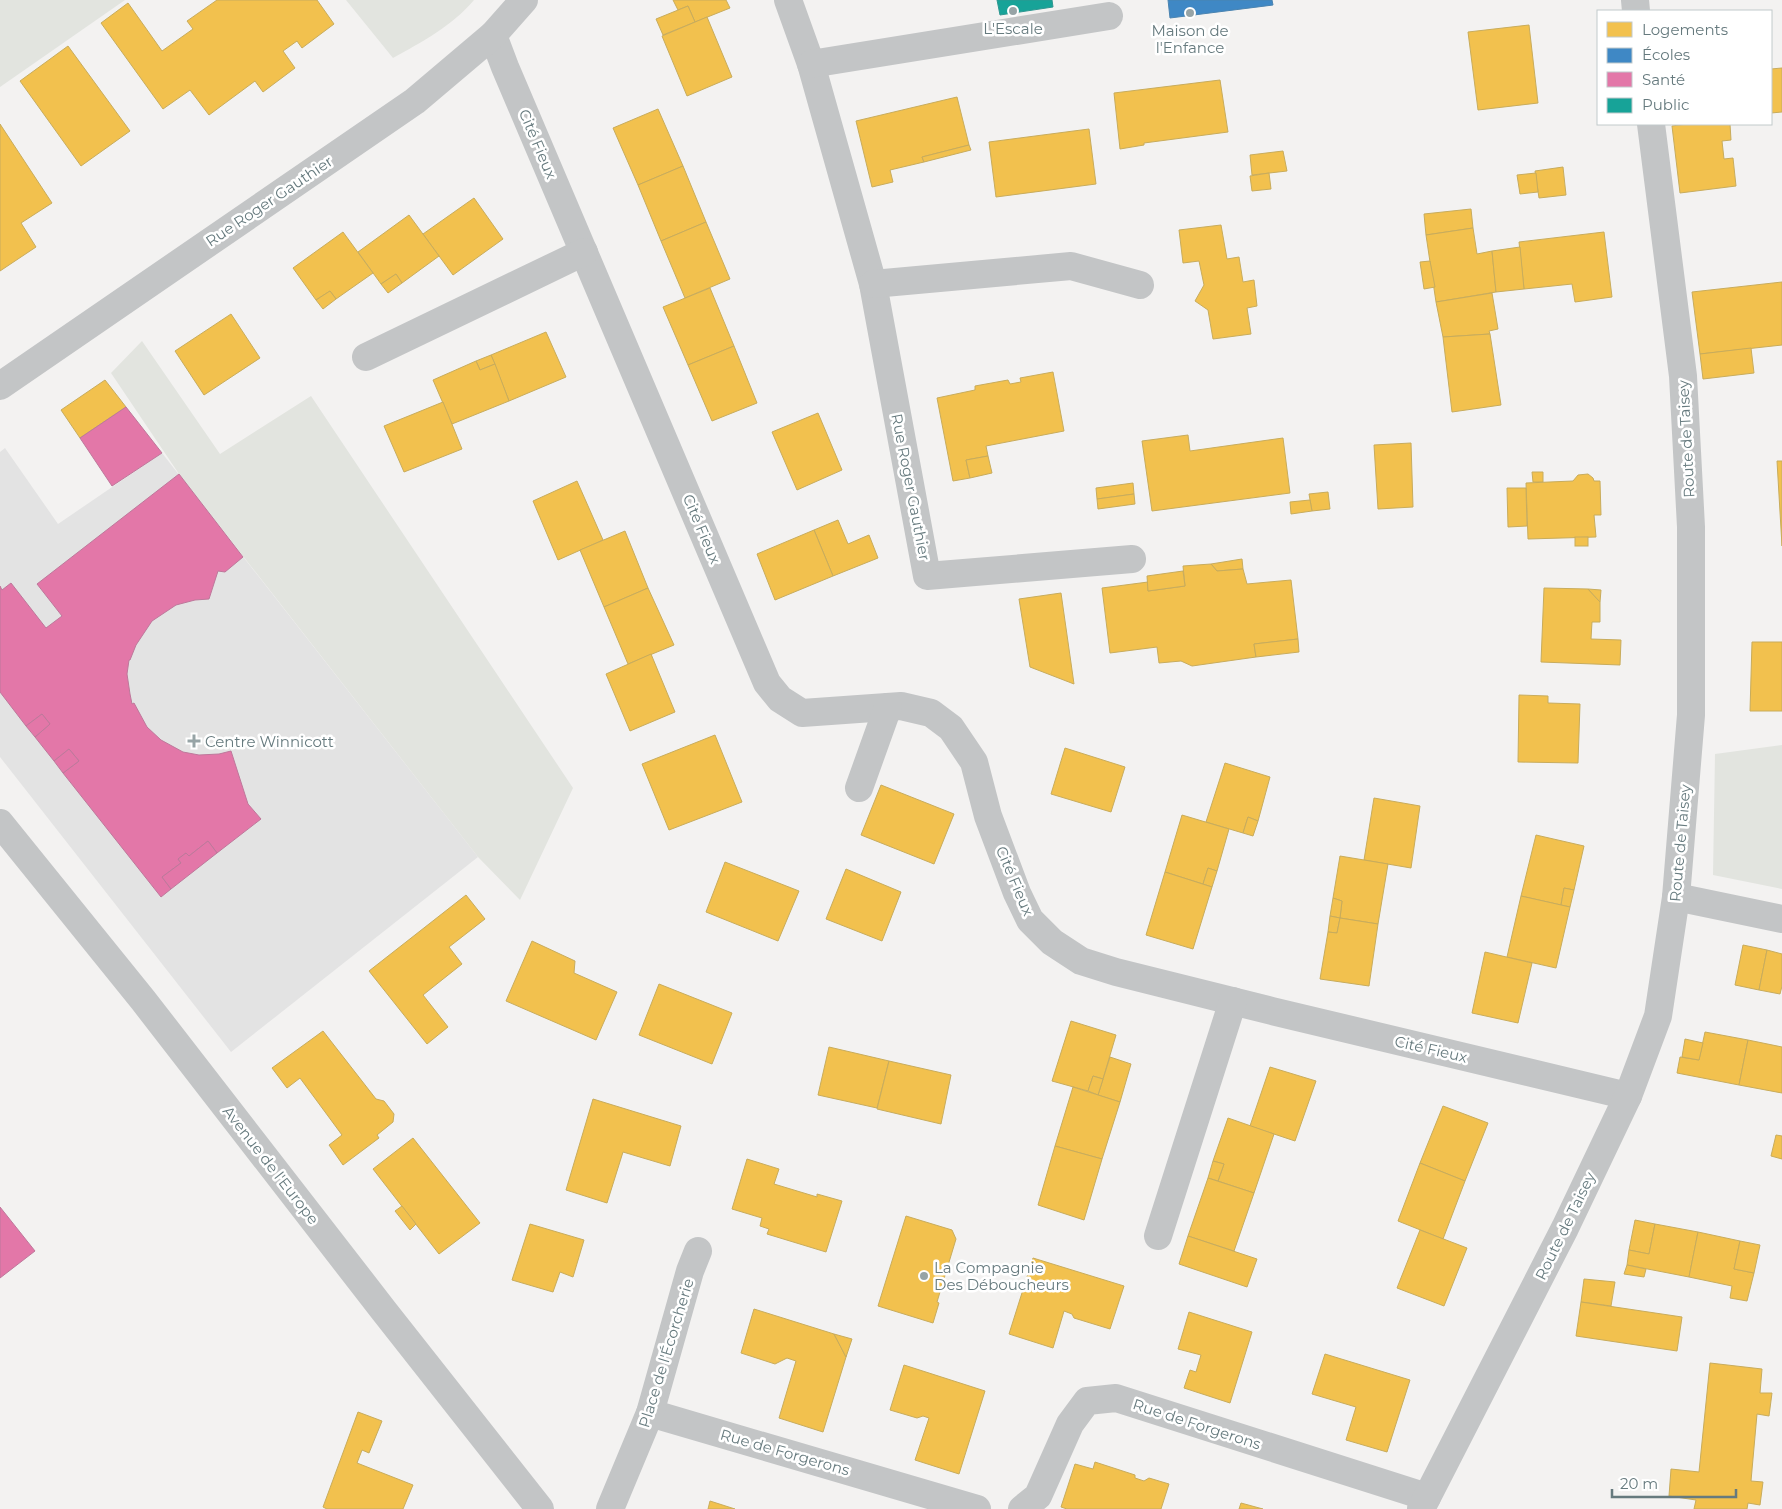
<svg xmlns="http://www.w3.org/2000/svg" width="1782" height="1509" font-family="Montserrat,sans-serif">
	<style>
		.built { fill: #e3e3e3 }
		.green { fill: #e2e4df }
		.homes { fill: #f2c14e; stroke: #c8ac5c }
		.schools { fill: #3f88c5; stroke: #4b84b0 }
		.health { fill: #e377a8; stroke: #be789b }
		.public { fill: #17a398; stroke: #2f9790 }
		.lines { fill: none; stroke-linecap: round; stroke-linejoin: round }
		.minor { stroke: #c3c5c6; stroke-width: 28 }
		.poi-dot { fill: #97a4a6; stroke: #fff; stroke-width: 2 }
		.labels { text-anchor: middle; dominant-baseline: central; stroke-width: 5; stroke-linejoin: round; paint-order: stroke }
		.poi-label { font-size: 15px; fill: #667a7e; stroke: #fff }
		.street-label { font-size: 15px; fill: #667a7e; stroke: #fff }
	</style>
	<rect width="100%" height="100%" fill="#f3f2f1"/>
	<path class="built" d="M 5,448 L 58,524 L 162,453 L 478,857 L 231,1052 L 0,757 L 0,452 Z"/>
	<g class="green">
		<path d="M 0,0 L 125,0 L 0,87 Z"/>
		<path d="M 346,0 L 474,0 C 452,26 422,42 393,58 Z"/>
		<path d="M 142,341 L 220,454 L 311,396 L 573,788 L 520,900 L 478,857 L 179,474 L 111,373 Z"/>
		<path d="M 1782,745 L 1782,889 L 1713,875 L 1715,754 Z"/>
	</g>
	<g class="homes">
		<path d="M 217,0 L 317,0 L 334,24 L 302,48 L 297,41 L 283,51 L 295,68 L 263,92 L 255,81 L 209,115 L 190,90 L 163,109 L 101,23 L 128,3 L 162,51 L 193,29 L 187,21 Z"/>
		<path d="M 673,0 L 726,0 L 730,8 L 695,22 L 688,6 L 678,10 Z"/>
		<path d="M 688,6 L 695,22 L 663,35 L 656,19 Z"/>
		<path d="M 707,17 L 732,77 L 687,96 L 662,36 Z"/>
		<path d="M 1529,25 L 1538,103 L 1478,110 L 1468,32 Z"/>
		<path d="M 68,46 L 130,131 L 81,166 L 20,81 Z"/>
		<path d="M 1782,68 L 1782,112 L 1771,113 L 1771,69 Z"/>
		<path d="M 1220,80 L 1228,132 L 1144,143 L 1144,145 L 1120,149 L 1114,93 Z"/>
		<path d="M 957,97 L 969,145 L 922,157 L 924,162 L 890,170 L 893,182 L 872,187 L 856,121 Z"/>
		<path d="M 658,109 L 683,166 L 638,185 L 613,128 Z"/>
		<path d="M 0,124 L 52,203 L 21,223 L 36,247 L 0,271 Z"/>
		<path d="M 1687,124 L 1730,124 L 1731,140 L 1722,141 L 1724,159 L 1733,158 L 1736,186 L 1680,193 L 1672,126 Z"/>
		<path d="M 1089,129 L 1096,184 L 996,197 L 989,142 Z"/>
		<path d="M 969,145 L 971,150 L 924,162 L 922,157 Z"/>
		<path d="M 1283,151 L 1287,171 L 1252,175 L 1250,155 Z"/>
		<path d="M 683,166 L 706,222 L 661,241 L 638,185 Z"/>
		<path d="M 1563,167 L 1566,195 L 1539,198 L 1535,171 Z"/>
		<path d="M 1269,173 L 1271,189 L 1252,191 L 1250,176 Z"/>
		<path d="M 1536,173 L 1538,192 L 1520,194 L 1517,175 Z"/>
		<path d="M 474,198 L 503,239 L 453,275 L 423,234 Z"/>
		<path d="M 1471,209 L 1473,228 L 1426,235 L 1424,214 Z"/>
		<path d="M 409,215 L 439,256 L 402,283 L 396,274 L 381,284 L 358,252 Z"/>
		<path d="M 706,222 L 730,279 L 685,298 L 661,241 Z"/>
		<path d="M 1221,225 L 1227,259 L 1239,257 L 1243,282 L 1254,280 L 1257,306 L 1247,308 L 1251,334 L 1213,339 L 1208,310 L 1195,301 L 1204,285 L 1199,261 L 1183,263 L 1179,230 Z"/>
		<path d="M 1473,228 L 1477,254 L 1492,251 L 1496,292 L 1436,302 L 1426,235 Z"/>
		<path d="M 343,232 L 373,273 L 336,299 L 330,291 L 316,300 L 293,268 Z"/>
		<path d="M 1604,232 L 1612,297 L 1575,302 L 1572,284 L 1524,289 L 1519,242 Z"/>
		<path d="M 1520,247 L 1524,289 L 1496,292 L 1492,251 Z"/>
		<path d="M 1430,261 L 1435,287 L 1424,289 L 1420,262 Z"/>
		<path d="M 396,274 L 402,283 L 388,293 L 381,284 Z"/>
		<path d="M 1782,282 L 1782,345 L 1700,354 L 1692,292 Z"/>
		<path d="M 710,288 L 734,346 L 688,365 L 663,307 Z"/>
		<path d="M 330,291 L 336,299 L 323,309 L 316,300 Z"/>
		<path d="M 1492,293 L 1498,329 L 1489,331 L 1490,334 L 1443,337 L 1436,302 Z"/>
		<path d="M 231,314 L 260,358 L 204,395 L 175,351 Z"/>
		<path d="M 546,332 L 566,377 L 509,401 L 491,355 Z"/>
		<path d="M 1490,334 L 1501,405 L 1452,412 L 1443,337 Z"/>
		<path d="M 734,346 L 757,403 L 712,421 L 688,365 Z"/>
		<path d="M 1751,348 L 1754,373 L 1703,379 L 1700,354 Z"/>
		<path d="M 491,355 L 495,364 L 480,370 L 476,361 Z"/>
		<path d="M 476,361 L 480,370 L 495,364 L 509,401 L 452,424 L 433,380 Z"/>
		<path d="M 1053,372 L 1064,431 L 986,446 L 988,456 L 966,460 L 970,478 L 953,481 L 937,398 L 975,390 L 975,386 L 1008,380 L 1010,384 L 1021,382 L 1020,378 Z"/>
		<path d="M 105,380 L 126,407 L 80,438 L 61,410 Z"/>
		<path d="M 443,402 L 462,449 L 404,472 L 384,426 Z"/>
		<path d="M 818,413 L 842,470 L 797,490 L 772,432 Z"/>
		<path d="M 1188,435 L 1190,451 L 1283,438 L 1290,493 L 1152,511 L 1142,441 Z"/>
		<path d="M 1411,443 L 1413,507 L 1378,509 L 1374,445 Z"/>
		<path d="M 988,456 L 992,473 L 970,478 L 966,460 Z"/>
		<path d="M 1777,461 L 1782,461 L 1782,546 Z"/>
		<path d="M 1532,472 L 1543,472 L 1543,482 L 1533,482 Z"/>
		<path d="M 1588,474 L 1593,478 L 1594,481 L 1600,481 L 1601,515 L 1594,515 L 1596,537 L 1528,539 L 1526,483 L 1573,481 L 1578,475 Z"/>
		<path d="M 577,481 L 603,540 L 558,560 L 533,501 Z"/>
		<path d="M 1133,483 L 1134,494 L 1097,499 L 1096,488 Z"/>
		<path d="M 1507,488 L 1526,488 L 1527,526 L 1508,527 Z"/>
		<path d="M 1328,492 L 1330,509 L 1312,511 L 1309,494 Z"/>
		<path d="M 1134,494 L 1135,504 L 1098,509 L 1097,499 Z"/>
		<path d="M 1310,500 L 1312,511 L 1291,514 L 1290,502 Z"/>
		<path d="M 838,520 L 848,544 L 869,535 L 878,558 L 833,576 L 814,530 Z"/>
		<path d="M 814,530 L 833,576 L 775,600 L 757,554 Z"/>
		<path d="M 625,531 L 648,588 L 604,607 L 580,550 Z"/>
		<rect x="1575" y="537" width="13" height="9"/>
		<path d="M 1242,559 L 1243,569 L 1217,571 L 1211,564 Z"/>
		<path d="M 1211,564 L 1217,571 L 1243,569 L 1247,584 L 1291,580 L 1298,639 L 1254,644 L 1256,657 L 1192,666 L 1181,661 L 1159,663 L 1157,647 L 1110,653 L 1102,588 L 1148,582 L 1148,591 L 1185,586 L 1183,566 Z"/>
		<path d="M 1183,571 L 1185,586 L 1148,591 L 1147,576 Z"/>
		<path d="M 648,588 L 674,645 L 628,664 L 604,607 Z"/>
		<path d="M 1544,588 L 1588,589 L 1600,602 L 1600,622 L 1592,622 L 1591,639 L 1621,640 L 1620,665 L 1541,662 Z"/>
		<path d="M 1588,589 L 1601,590 L 1600,602 Z"/>
		<path d="M 1061,593 L 1074,684 L 1030,667 L 1019,599 Z"/>
		<path d="M 1298,639 L 1299,652 L 1256,657 L 1254,644 Z"/>
		<path d="M 1752,642 L 1782,642 L 1782,711 L 1750,711 Z"/>
		<path d="M 651,654 L 675,712 L 630,731 L 606,674 Z"/>
		<path d="M 1519,695 L 1548,696 L 1548,703 L 1580,704 L 1578,763 L 1518,762 Z"/>
		<path d="M 715,735 L 742,802 L 669,830 L 642,764 Z"/>
		<path d="M 1065,748 L 1125,767 L 1111,812 L 1051,794 Z"/>
		<path d="M 1225,763 L 1270,777 L 1258,821 L 1248,817 L 1243,833 L 1206,822 Z"/>
		<path d="M 881,785 L 954,814 L 934,864 L 861,835 Z"/>
		<path d="M 1374,798 L 1420,806 L 1411,868 L 1364,860 Z"/>
		<path d="M 1182,815 L 1229,829 L 1217,871 L 1208,868 L 1203,884 L 1165,872 Z"/>
		<path d="M 1248,817 L 1258,821 L 1253,836 L 1243,833 Z"/>
		<path d="M 1536,835 L 1584,846 L 1574,890 L 1564,888 L 1561,905 L 1521,896 Z"/>
		<path d="M 1340,856 L 1388,864 L 1378,924 L 1340,918 L 1342,901 L 1333,898 Z"/>
		<path d="M 725,862 L 799,891 L 778,941 L 706,912 Z"/>
		<path d="M 1208,868 L 1217,871 L 1212,887 L 1203,884 Z"/>
		<path d="M 846,869 L 901,892 L 882,941 L 826,919 Z"/>
		<path d="M 1165,872 L 1212,887 L 1193,949 L 1146,935 Z"/>
		<path d="M 1564,888 L 1574,890 L 1570,907 L 1561,905 Z"/>
		<path d="M 466,895 L 485,919 L 449,947 L 462,964 L 423,995 L 448,1027 L 427,1044 L 369,971 Z"/>
		<path d="M 1521,896 L 1570,907 L 1556,968 L 1507,957 Z"/>
		<path d="M 1333,898 L 1342,901 L 1340,918 L 1330,916 Z"/>
		<path d="M 1330,916 L 1340,918 L 1337,933 L 1328,932 Z"/>
		<path d="M 1340,918 L 1378,924 L 1369,986 L 1320,979 L 1328,932 L 1337,933 Z"/>
		<path d="M 532,941 L 575,961 L 574,973 L 617,992 L 596,1040 L 506,1001 Z"/>
		<path d="M 1743,945 L 1767,950 L 1759,990 L 1735,985 Z"/>
		<path d="M 1767,950 L 1782,954 L 1782,986 L 1780,994 L 1759,990 Z"/>
		<path d="M 1485,952 L 1532,963 L 1518,1023 L 1472,1013 Z"/>
		<path d="M 659,984 L 732,1013 L 712,1064 L 639,1035 Z"/>
		<path d="M 1071,1021 L 1116,1035 L 1103,1079 L 1093,1076 L 1088,1091 L 1052,1081 Z"/>
		<path d="M 323,1031 L 376,1099 L 384,1101 L 394,1114 L 393,1122 L 377,1135 L 379,1138 L 343,1165 L 329,1145 L 342,1135 L 300,1078 L 287,1088 L 272,1068 Z"/>
		<path d="M 1705,1032 L 1748,1040 L 1739,1085 L 1677,1073 L 1680,1057 L 1699,1060 Z"/>
		<path d="M 1685,1039 L 1703,1043 L 1699,1060 L 1682,1057 Z"/>
		<path d="M 1748,1040 L 1782,1047 L 1782,1093 L 1739,1085 Z"/>
		<path d="M 829,1047 L 889,1061 L 877,1108 L 818,1095 Z"/>
		<path d="M 1110,1057 L 1131,1064 L 1120,1102 L 1098,1095 Z"/>
		<path d="M 889,1061 L 951,1075 L 941,1124 L 877,1109 Z"/>
		<path d="M 1270,1067 L 1316,1081 L 1295,1141 L 1250,1126 Z"/>
		<path d="M 1093,1076 L 1103,1079 L 1098,1095 L 1088,1091 Z"/>
		<path d="M 1073,1087 L 1120,1102 L 1102,1159 L 1055,1146 Z"/>
		<path d="M 593,1099 L 681,1126 L 670,1166 L 623,1152 L 607,1203 L 566,1190 Z"/>
		<path d="M 1443,1106 L 1488,1123 L 1465,1181 L 1420,1163 Z"/>
		<path d="M 1228,1118 L 1274,1134 L 1254,1193 L 1218,1181 L 1224,1164 L 1213,1161 Z"/>
		<path d="M 1776,1135 L 1782,1136 L 1782,1159 L 1771,1156 Z"/>
		<path d="M 413,1138 L 480,1223 L 439,1254 L 373,1169 Z"/>
		<path d="M 1055,1146 L 1102,1159 L 1084,1220 L 1038,1205 Z"/>
		<path d="M 747,1159 L 779,1169 L 774,1184 L 817,1197 L 817,1194 L 842,1201 L 826,1252 L 767,1234 L 769,1229 L 760,1226 L 762,1218 L 732,1209 Z"/>
		<path d="M 1213,1161 L 1224,1164 L 1218,1181 L 1208,1178 Z"/>
		<path d="M 1420,1163 L 1465,1181 L 1443,1239 L 1398,1221 Z"/>
		<path d="M 1208,1178 L 1254,1193 L 1234,1251 L 1188,1236 Z"/>
		<path d="M 402,1206 L 416,1224 L 410,1230 L 395,1211 Z"/>
		<path d="M 906,1216 L 952,1230 L 956,1239 L 937,1302 L 939,1303 L 933,1323 L 878,1306 Z"/>
		<path d="M 1635,1220 L 1655,1224 L 1649,1254 L 1629,1250 Z"/>
		<path d="M 530,1224 L 584,1240 L 573,1277 L 560,1272 L 553,1292 L 512,1280 Z"/>
		<path d="M 1655,1224 L 1698,1232 L 1689,1277 L 1627,1265 L 1629,1250 L 1649,1254 Z"/>
		<path d="M 1420,1230 L 1467,1248 L 1444,1306 L 1397,1288 Z"/>
		<path d="M 1698,1232 L 1740,1241 L 1734,1269 L 1754,1273 L 1747,1301 L 1730,1298 L 1732,1286 L 1689,1277 Z"/>
		<path d="M 1188,1236 L 1257,1259 L 1247,1287 L 1179,1264 Z"/>
		<path d="M 1740,1241 L 1760,1245 L 1754,1273 L 1734,1269 Z"/>
		<path d="M 1033,1258 L 1124,1286 L 1110,1329 L 1074,1318 L 1072,1314 L 1064,1311 L 1053,1348 L 1009,1334 Z"/>
		<path d="M 1627,1265 L 1646,1269 L 1644,1277 L 1624,1274 Z"/>
		<path d="M 1584,1279 L 1615,1282 L 1611,1306 L 1581,1302 Z"/>
		<path d="M 1581,1302 L 1682,1317 L 1677,1351 L 1576,1336 Z"/>
		<path d="M 754,1309 L 834,1334 L 846,1357 L 823,1432 L 779,1418 L 796,1361 L 787,1358 L 775,1364 L 741,1353 Z"/>
		<path d="M 1189,1312 L 1252,1332 L 1230,1403 L 1184,1388 L 1190,1370 L 1196,1372 L 1201,1355 L 1178,1349 Z"/>
		<path d="M 834,1334 L 852,1339 L 846,1357 Z"/>
		<path d="M 1325,1354 L 1410,1380 L 1387,1452 L 1346,1440 L 1356,1407 L 1312,1394 Z"/>
		<path d="M 1710,1363 L 1762,1369 L 1760,1393 L 1772,1393 L 1769,1416 L 1757,1414 L 1751,1481 L 1763,1482 L 1760,1505 L 1748,1503 L 1747,1509 L 1694,1509 L 1696,1500 L 1669,1496 L 1671,1469 L 1699,1472 Z"/>
		<path d="M 904,1365 L 985,1391 L 959,1474 L 915,1460 L 929,1418 L 923,1416 L 917,1418 L 890,1410 Z"/>
		<path d="M 358,1412 L 382,1421 L 369,1453 L 362,1450 L 357,1463 L 413,1485 L 403,1509 L 327,1509 L 323,1507 Z"/>
		<path d="M 1095,1462 L 1135,1475 L 1135,1478 L 1144,1481 L 1149,1478 L 1169,1484 L 1161,1509 L 1067,1509 L 1061,1507 L 1075,1464 L 1093,1469 Z"/>
		<path d="M 710,1501 L 735,1509 L 708,1509 Z"/>
		<path d="M 1241,1503 L 1263,1509 L 1239,1509 Z"/>
	</g>
	<path class="schools" d="M 1168,0 L 1272,0 L 1273,5 L 1170,18 Z"/>
	<g class="health">
		<path d="M 126,407 L 162,453 L 112,486 L 80,438 Z"/>
		<path d="M 179,474 L 243,557 L 225,572 L 218,571 L 209,599 L 195,600 L 176,605 L 152,621 L 136,645 L 130,660 L 129,660 L 127,674 L 130,694 L 132,704 L 134,703 L 147,727 L 161,740 L 183,752 L 199,755 L 219,754 L 231,751 L 248,804 L 261,819 L 217,853 L 208,841 L 189,856 L 186,853 L 178,859 L 181,863 L 162,877 L 171,889 L 161,897 L 63,773 L 79,761 L 69,749 L 54,761 L 35,737 L 50,724 L 42,714 L 26,726 L 0,692 L 0,586 L 2,590 L 11,583 L 46,628 L 62,616 L 37,584 Z"/>
		<path d="M 42,714 L 50,724 L 35,737 L 26,726 Z"/>
		<path d="M 69,749 L 79,761 L 63,773 L 54,761 Z"/>
		<path d="M 208,841 L 217,853 L 171,889 L 162,877 L 181,863 L 178,859 L 186,853 L 189,856 Z"/>
		<path d="M 0,1207 L 35,1251 L 0,1278 Z"/>
	</g>
	<path class="public" d="M 997,0 L 1052,0 L 1053,7 L 1000,15 Z"/>
	<g class="lines">
		<g class="minor">
			<path d="M 788,0 L 811,64 L 873,284 L 927,576 L 1132,559"/>
			<path d="M 1635,0 L 1636,11"/>
			<path d="M 493,35 L 505,67 L 767,683 L 780,699 L 802,713 L 901,706 L 931,713 L 951,728 L 974,762 L 988,816 L 1017,893 L 1030,920 L 1052,942 L 1081,961 L 1116,972 L 1272,1011 L 1628,1096"/>
			<path d="M 811,64 L 1109,16"/>
			<path d="M 873,284 L 1071,266 L 1140,285"/>
			<path d="M 366,357 L 584,252"/>
			<path d="M 0,386 L 415,101 L 493,35 L 524,0"/>
			<path d="M 859,788 L 888,707"/>
			<path d="M 0,823 L 143,1000 L 384,1311 L 540,1509"/>
			<path d="M 1676,897 L 1782,919"/>
			<path d="M 1158,1236 L 1233,1001"/>
			<path d="M 650,1413 L 977,1509"/>
			<path d="M 610,1509 L 650,1413 L 690,1271 L 698,1251"/>
			<path d="M 1022,1509 L 1038,1496 L 1070,1424 L 1087,1401 L 1116,1398 L 1427,1497"/>
			<path d="M 1421,1509 L 1565,1228 L 1628,1096 L 1658,1016 L 1676,897 L 1691,715 L 1691,527 L 1683,376 L 1651,124"/>
		</g>
	</g>
	<g class="poi-dot">
		<circle cx="1013" cy="11" r="5"/>
		<circle cx="1190" cy="13" r="5"/>
		<path d="M191.5 733.5h5v5h5v5h-5v5h-5v-5h-5v-5h5z"/>
		<circle cx="924" cy="1276" r="5"/>
	</g>
	<g class="labels">
		<g class="poi-label">
			<text x="1013" y="28">L'Escale</text>
			<text x="1190" y="30">Maison de<tspan x="1190" dy="17">l'Enfance</tspan></text>
			<text x="205" y="741" text-anchor="start">Centre Winnicott</text>
			<text x="934" y="1267" text-anchor="start">La Compagnie<tspan x="934" dy="17">Des Déboucheurs</tspan></text>
		</g>
		<g class="street-label">
			<text transform="translate(538 144) rotate(67)">Cité Fieux</text>
			<text transform="translate(269 201) rotate(-34)">Rue Roger Gauthier</text>
			<text transform="translate(1686 439) rotate(-93)">Route de Taisey</text>
			<text transform="translate(911 487) rotate(79)">Rue Roger Gauthier</text>
			<text transform="translate(702 529) rotate(67)">Cité Fieux</text>
			<text transform="translate(1680 843) rotate(-85)">Route de Taisey</text>
			<text transform="translate(1015 881) rotate(67)">Cité Fieux</text>
			<text transform="translate(1431 1049) rotate(13)">Cité Fieux</text>
			<text transform="translate(271 1165) rotate(52)">Avenue de l'Europe</text>
			<text transform="translate(1565 1226) rotate(-64)">Route de Taisey</text>
			<text transform="translate(666 1353) rotate(-73)">Place de l'Écorcherie</text>
			<text transform="translate(1197 1424) rotate(18)">Rue de Forgerons</text>
			<text transform="translate(785 1452) rotate(16)">Rue de Forgerons</text>
		</g>
	</g>
	<rect x="1597" y="10" width="175" height="115" fill="#ffffff" stroke="#c2cacb"/>
	<rect x="1607" y="22" width="25" height="15" fill="#f2c14e" stroke="#c2cacb"/>
	<text x="1642" y="35" font-size="15" fill="#667a7e">Logements</text>
	<rect x="1607" y="48" width="25" height="15" fill="#3f88c5" stroke="#c2cacb"/>
	<text x="1642" y="60" font-size="15" fill="#667a7e">Écoles</text>
	<rect x="1607" y="72" width="25" height="15" fill="#e377a8" stroke="#c2cacb"/>
	<text x="1642" y="85" font-size="15" fill="#667a7e">Santé</text>
	<rect x="1607" y="98" width="25" height="15" fill="#17a398" stroke="#c2cacb"/>
	<text x="1642" y="110" font-size="15" fill="#667a7e">Public</text>
	<path d="M1612 1489v8h124v-8" fill="none" stroke="#667a7e" stroke-width="2.5"/>
	<text x="1620" y="1489" font-size="15" fill="#667a7e" stroke="#ffffff" stroke-width="4" paint-order="stroke">20 m</text>
</svg>
